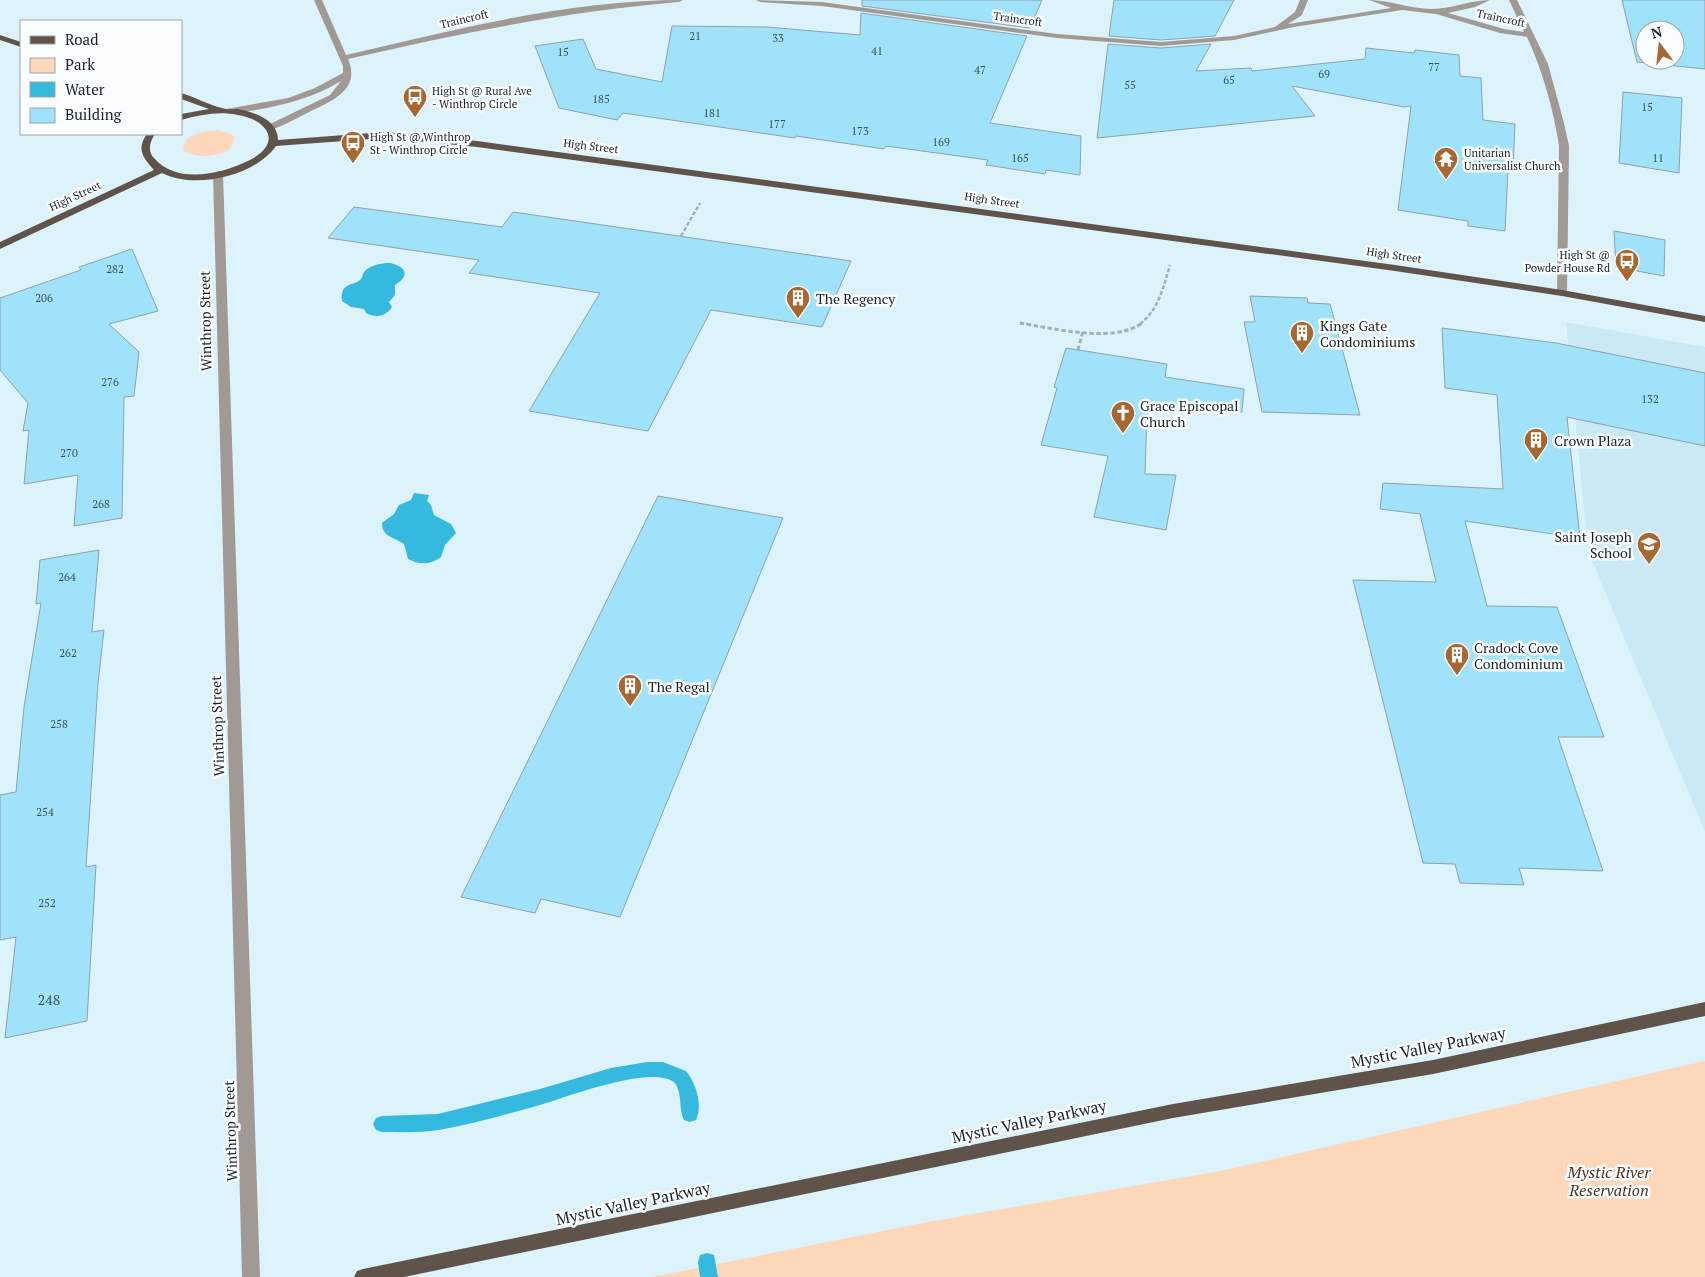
<svg xmlns="http://www.w3.org/2000/svg" width="1705" height="1277" font-family="'PT Serif',serif">
	<style>
		.built { fill: #cae9f5 }
		.green { fill: #fdd7ba }
		.water { fill: #36b9df }
		.lines { fill: none; stroke-linecap: round; stroke-linejoin: round }
		.stream { fill: #36b9df; fill-rule: evenodd }
		.building { fill: #a0e2f9; stroke: #8da2aa; fill-rule: evenodd }
		.path-far1 { stroke: #a0b2b9; stroke-width: 2.5; stroke-dasharray: 4 2; stroke-linecap: butt }
		.path { stroke: #a0b2b9; stroke-width: 3; stroke-dasharray: 4.5 2.5; stroke-linecap: butt }
		.minor { fill: #a19994; fill-rule: evenodd }
		.tertiary { fill: #a19994; fill-rule: evenodd }
		.primary { fill: #60534a; fill-rule: evenodd }
		.labels { text-anchor: middle; dominant-baseline: central; stroke-width: 5; stroke-linejoin: round; paint-order: stroke }
		.far-street-label { font-size: 11px; fill: #192124; stroke: #f9fdff }
		.number-label { font-size: 11px; fill: #3b5159 }
		.far-poi-label { font-size: 11px; fill: #192124; stroke: #f9fdff; text-anchor: start }
		.poi-label { font-size: 14px; fill: #192124; stroke: #f9fdff; text-anchor: start }
		.street-label { font-size: 14px; fill: #192124; stroke: #f9fdff }
		.near-number-label { font-size: 14px; fill: #3b5159 }
		.near-street-label { font-size: 16px; fill: #192124; stroke: #f9fdff }
		.near-park-label { font-size: 16px; font-style: italic; fill: #54341a; stroke: #f9fdff }
	</style>
	<rect width="100%" height="100%" fill="#ddf3fc"/>
	<path class="built" d="M 1566,322 L 1705,347 L 1705,832 L 1588,551 Z"/>
	<g class="green">
		<path d="M 218,130 L 231,134 L 234,137 C 234,159 197,159 184,151 L 183,147 C 187,133 205,131 218,130 Z"/>
		<path d="M 1705,1061 L 1705,1277 L 652,1277 L 928,1222 L 1225,1170 Z"/>
	</g>
	<g class="water">
		<path d="M 390,263 C 407,267 410,276 395,285 L 395,295 L 389,302 L 392,307 C 386,317 375,318 366,313 L 364,309 L 351,307 L 342,301 C 339,282 355,286 361,279 C 363,277 362,274 364,272 C 370,265 381,263 390,263 Z"/>
		<path d="M 414,493 L 429,495 L 427,501 L 431,505 L 434,515 L 451,524 L 456,533 L 445,545 L 441,557 C 431,565 419,565 408,559 L 404,544 C 394,537 382,537 382,523 L 394,514 L 399,505 L 411,500 Z"/>
	</g>
	<g class="lines">
		<g class="stream">
			<path d="M 647,1062 L 663,1062 L 686,1071 C 696,1083 703,1105 696,1120 L 690,1122 L 684,1120 C 678,1107 683,1093 674,1082 C 649,1065 568,1097 540,1105 C 507,1114 473,1124 439,1130 C 421,1133 401,1132 382,1132 L 376,1130 L 373,1124 L 376,1118 L 382,1116 L 438,1114 L 540,1089 L 611,1068 Z"/>
			<path d="M 707,1253 L 714,1255 L 718,1277 L 700,1277 L 698,1262 L 700,1255 Z"/>
		</g>
	</g>
	<g class="building">
		<path d="M 862,0 L 1042,0 L 1030,28 L 862,6 Z"/>
		<path d="M 1114,0 L 1234,0 L 1215,36 L 1161,40 L 1109,36 Z"/>
		<path d="M 1622,0 L 1705,0 L 1705,69 L 1637,62 ZM 1645,30 L 1675,30 L 1675,60 L 1645,60 Z"/>
		<path d="M 861,13 L 1027,36 L 990,123 L 1081,136 L 1080,175 L 1046,170 L 1045,174 L 986,165 L 988,160 L 886,146 L 884,149 L 796,136 L 795,138 L 623,113 L 617,120 L 559,108 L 535,46 L 583,39 L 596,69 L 662,82 L 672,26 L 767,27 L 860,35 Z"/>
		<path d="M 1108,44 L 1161,48 L 1211,44 L 1196,71 L 1251,68 L 1252,71 L 1365,59 L 1366,48 L 1414,53 L 1415,50 L 1459,55 L 1460,76 L 1481,78 L 1483,120 L 1515,124 L 1513,169 L 1508,169 L 1505,231 L 1468,226 L 1468,221 L 1398,210 L 1411,106 L 1404,107 L 1292,86 L 1315,116 L 1097,138 Z"/>
		<path d="M 1623,92 L 1682,98 L 1679,173 L 1619,163 Z"/>
		<path d="M 354,207 L 502,227 L 513,212 L 851,261 L 822,327 L 711,310 L 648,431 L 529,411 L 600,293 L 469,273 L 479,260 L 328,238 Z"/>
		<path d="M 1614,231 L 1665,240 L 1664,276 L 1616,267 Z"/>
		<path d="M 132,249 L 158,311 L 109,324 L 139,352 L 134,396 L 124,397 L 122,518 L 74,526 L 78,475 L 24,484 L 29,430 L 23,431 L 28,403 L 0,370 L 0,298 L 81,270 L 79,267 Z"/>
		<path d="M 1250,296 L 1307,298 L 1308,303 L 1330,304 L 1360,415 L 1262,412 L 1244,322 L 1255,322 Z"/>
		<path d="M 1442,328 L 1556,343 L 1705,373 L 1705,446 L 1567,417 L 1580,538 L 1465,521 L 1487,606 L 1557,607 L 1604,737 L 1558,737 L 1603,871 L 1519,868 L 1524,885 L 1460,883 L 1455,864 L 1423,863 L 1353,580 L 1436,582 L 1420,514 L 1380,509 L 1383,483 L 1503,489 L 1497,395 L 1445,388 Z"/>
		<path d="M 1066,348 L 1167,364 L 1165,377 L 1244,389 L 1242,412 L 1147,410 L 1145,474 L 1176,475 L 1166,530 L 1094,517 L 1108,456 L 1041,445 L 1057,388 L 1054,387 Z"/>
		<path d="M 658,496 L 783,518 L 620,917 L 541,899 L 535,913 L 461,897 Z"/>
		<path d="M 99,550 L 92,632 L 104,630 L 98,683 L 86,867 L 96,865 L 87,1021 L 5,1038 L 16,937 L 0,940 L 0,795 L 16,792 L 24,707 L 41,603 L 36,604 L 40,560 Z"/>
	</g>
	<g class="lines">
		<g class="path-far1">
			<path d="M 681,236 L 700,203"/>
			<path d="M 1020,323 L 1027,324"/>
			<path d="M 1140,324 C 1159,309 1163,288 1170,265"/>
		</g>
		<g class="path">
			<path d="M 1020,323 C 1052,328 1114,344 1142,323"/>
			<path d="M 1078,350 L 1083,331"/>
		</g>
		<g class="minor">
			<path d="M 314,0 L 322,0 L 346,55 C 457,29 569,0 683,0 L 679,2 C 567,11 458,34 348,59 C 362,91 329,102 307,113 C 295,119 283,126 271,130 L 268,129 L 268,125 L 330,95 L 341,81 C 313,98 282,106 249,111 C 242,112 233,114 226,113 L 226,109 L 288,98 L 315,88 L 343,73 L 343,66 Z"/>
			<path d="M 756,0 L 822,2 L 1057,34 L 1161,42 L 1234,36 L 1275,27 L 1295,12 L 1300,0 L 1308,0 L 1302,15 L 1288,24 L 1391,8 L 1369,0 C 1390,0 1410,9 1432,9 C 1452,9 1470,0 1490,0 L 1475,7 L 1448,13 L 1504,29 L 1524,32 L 1509,0 L 1517,0 L 1548,64 L 1564,123 L 1569,146 L 1567,293 L 1562,296 L 1557,293 L 1559,146 C 1553,108 1543,72 1527,37 L 1500,33 L 1436,14 L 1402,10 L 1294,27 L 1234,40 L 1161,46 L 1057,38 L 822,6 L 760,2 Z"/>
		</g>
		<path class="tertiary" d="M 218,171 L 223,174 L 260,1277 L 242,1277 L 213,174 Z"/>
		<g class="primary">
			<path d="M 0,35 L 21,42 L 21,47 L 0,40 Z"/>
			<path d="M 181,93 C 195,97 209,105 222,108 C 227,110 233,109 238,109 C 254,112 278,120 278,140 L 385,132 L 477,141 L 1395,265 L 1562,290 L 1705,316 L 1705,322 L 1562,296 L 1395,271 L 477,147 L 385,138 L 276,146 C 255,176 195,190 162,173 L 0,249 L 0,242 L 154,170 C 143,158 136,149 147,134 L 155,134 C 150,141 147,151 154,158 C 177,185 222,174 250,160 C 283,143 268,120 238,115 C 219,111 200,115 181,120 L 181,114 L 209,109 L 181,99 Z"/>
			<path d="M 1705,1002 L 1705,1016 L 1433,1074 L 1173,1118 L 404,1277 L 354,1277 L 357,1271 L 363,1269 L 1173,1104 L 1433,1060 Z"/>
		</g>
	</g>
	<defs>
		<symbol id="bus-pin" viewBox="-11 -11 22 30"><path d="M0 17L-7.5 6A9.5 9.5 0 1 1 7.5 6Z" fill="#a76731" stroke="#f9fdff"/><path d="M-5-6H5V4H4V6H2V4H-2V6H-4V4H-5ZM-3.5-4V0h7V-4ZM-3.5 1.2v1.5H-2V1.2ZM2 1.2v1.5H3.5V1.2Z" fill="#fff"/></symbol>
		<symbol id="temple-pin" viewBox="-11 -11 22 30"><path d="M0 17L-7.5 6A9.5 9.5 0 1 1 7.5 6Z" fill="#a76731" stroke="#f9fdff"/><path d="M0-6L5-2H3V0L6.5 2.5H4V6H1.5V3h-3V6H-4V2.5H-6.5L-3 0V-2H-5Z" fill="#fff"/></symbol>
		<symbol id="building-pin" viewBox="-11 -11 22 30"><path d="M0 17L-7.5 6A9.5 9.5 0 1 1 7.5 6Z" fill="#a76731" stroke="#f9fdff"/><path d="M-4-6H4V6H1V3H-1V6H-4ZM-2.5-4.3h1.7v1.8h-1.7ZM.8-4.3h1.7v1.8H.8ZM-2.5-1h1.7V.8h-1.7ZM.8-1h1.7V.8H.8Z" fill="#fff"/></symbol>
		<symbol id="church-pin" viewBox="-11 -11 22 30"><path d="M0 17L-7.5 6A9.5 9.5 0 1 1 7.5 6Z" fill="#a76731" stroke="#f9fdff"/><path d="M-1.2-6h2.4v3.5h3.3v2.4h-3.3V6h-2.4V-.1h-3.3v-2.4h3.3Z" fill="#fff"/></symbol>
		<symbol id="school-pin" viewBox="-11 -11 22 30"><path d="M0 17L-7.5 6A9.5 9.5 0 1 1 7.5 6Z" fill="#a76731" stroke="#f9fdff"/><path d="M0-5L7-2L0 1L-7-2ZM-4 1L0 2.5L4 1V4Q0 6-4 4Z" fill="#fff"/></symbol>
	</defs>
	<g fill-rule="evenodd">
		<use href="#bus-pin" x="401" y="83" width="28" height="38"/>
		<use href="#bus-pin" x="339" y="129" width="28" height="38"/>
		<use href="#temple-pin" x="1432" y="145" width="28" height="38"/>
		<use href="#bus-pin" x="1613" y="247" width="28" height="38"/>
		<use href="#building-pin" x="784" y="284" width="28" height="38"/>
		<use href="#building-pin" x="1288" y="319" width="28" height="38"/>
		<use href="#church-pin" x="1109" y="399" width="28" height="38"/>
		<use href="#building-pin" x="1522" y="426" width="28" height="38"/>
		<use href="#school-pin" x="1635" y="530" width="28" height="38"/>
		<use href="#building-pin" x="1443" y="641" width="28" height="38"/>
		<use href="#building-pin" x="616" y="672" width="28" height="38"/>
	</g>
	<g class="labels">
		<g class="far-street-label">
			<text transform="translate(1501 18) rotate(12)">Traincroft</text>
			<text transform="translate(464 19) rotate(-13)">Traincroft</text>
			<text transform="translate(1018 19) rotate(8)">Traincroft</text>
			<text transform="translate(591 146) rotate(7)">High Street</text>
			<text transform="translate(75 196) rotate(-25)">High Street</text>
			<text transform="translate(992 200) rotate(8)">High Street</text>
			<text transform="translate(1394 255) rotate(8)">High Street</text>
		</g>
		<g class="number-label">
			<text x="695" y="36">21</text>
			<text x="778" y="38">33</text>
			<text x="877" y="51">41</text>
			<text x="563" y="52">15</text>
			<text x="1434" y="67">77</text>
			<text x="980" y="70">47</text>
			<text x="1324" y="74">69</text>
			<text x="1229" y="80">65</text>
			<text x="1130" y="85">55</text>
			<text x="601" y="99">185</text>
			<text x="1647" y="107">15</text>
			<text x="712" y="113">181</text>
			<text x="777" y="124">177</text>
			<text x="860" y="131">173</text>
			<text x="941" y="142">169</text>
			<text x="1020" y="158">165</text>
			<text x="1658" y="158">11</text>
			<text x="115" y="269">282</text>
			<text x="44" y="298">206</text>
			<text x="110" y="382">276</text>
			<text x="1650" y="399">132</text>
			<text x="69" y="453">270</text>
			<text x="101" y="504">268</text>
			<text x="67" y="577">264</text>
			<text x="68" y="653">262</text>
			<text x="59" y="724">258</text>
			<text x="45" y="812">254</text>
			<text x="47" y="903">252</text>
		</g>
		<g class="far-poi-label">
			<text x="432" y="91">High St @ Rural Ave<tspan x="432" dy="13">- Winthrop Circle</tspan></text>
			<text x="370" y="137">High St @ Winthrop<tspan x="370" dy="13">St - Winthrop Circle</tspan></text>
			<text x="1464" y="153">Unitarian<tspan x="1464" dy="13">Universalist Church</tspan></text>
			<text x="1610" y="255" text-anchor="end">High St @<tspan x="1610" dy="13">Powder House Rd</tspan></text>
		</g>
		<g class="poi-label">
			<text x="816" y="298">The Regency</text>
			<text x="1320" y="325">Kings Gate<tspan x="1320" dy="16">Condominiums</tspan></text>
			<text x="1140" y="405">Grace Episcopal<tspan x="1140" dy="16">Church</tspan></text>
			<text x="1554" y="440">Crown Plaza</text>
			<text x="1632" y="536" text-anchor="end">Saint Joseph<tspan x="1632" dy="16">School</tspan></text>
			<text x="1474" y="647">Cradock Cove<tspan x="1474" dy="16">Condominium</tspan></text>
			<text x="648" y="686">The Regal</text>
		</g>
		<g class="street-label">
			<text transform="translate(205 321) rotate(-91)">Winthrop Street</text>
			<text transform="translate(217 726) rotate(-92)">Winthrop Street</text>
			<text transform="translate(230 1131) rotate(-92)">Winthrop Street</text>
		</g>
		<g class="near-number-label">
			<text x="49" y="999">248</text>
		</g>
		<g class="near-street-label">
			<text transform="translate(1428 1047) rotate(-11)">Mystic Valley Parkway</text>
			<text transform="translate(1029 1121) rotate(-12)">Mystic Valley Parkway</text>
			<text transform="translate(633 1203) rotate(-12)">Mystic Valley Parkway</text>
		</g>
		<g class="near-park-label">
			<text x="1609" y="1172">Mystic River<tspan x="1609" dy="18">Reservation</tspan></text>
		</g>
	</g>
	<rect x="20" y="20" width="162" height="115" fill="#f9fdff" stroke="#9fa5a7"/>
	<rect x="30" y="36" width="25" height="8" fill="#60534a" stroke="#9fa5a7"/>
	<text x="65" y="45" font-size="15" fill="#192124">Road</text>
	<rect x="30" y="58" width="25" height="15" fill="#fdd7ba" stroke="#9fa5a7"/>
	<text x="65" y="70" font-size="15" fill="#192124">Park</text>
	<rect x="30" y="82" width="25" height="15" fill="#36b9df" stroke="#9fa5a7"/>
	<text x="65" y="95" font-size="15" fill="#192124">Water</text>
	<rect x="30" y="108" width="25" height="15" fill="#a0e2f9" stroke="#9fa5a7"/>
	<text x="65" y="120" font-size="15" fill="#192124">Building</text>
	<g transform="translate(1660 45) rotate(345)"><circle r="24" fill="#f9fdff" stroke="#9fa5a7"/>
	<path d="M0-4L9 19L0 12L-9 19Z" fill="#a76731"/>
	<text y="-8" font-size="14" font-weight="bold" text-anchor="middle" fill="#192124">N</text>
	</g>
</svg>
